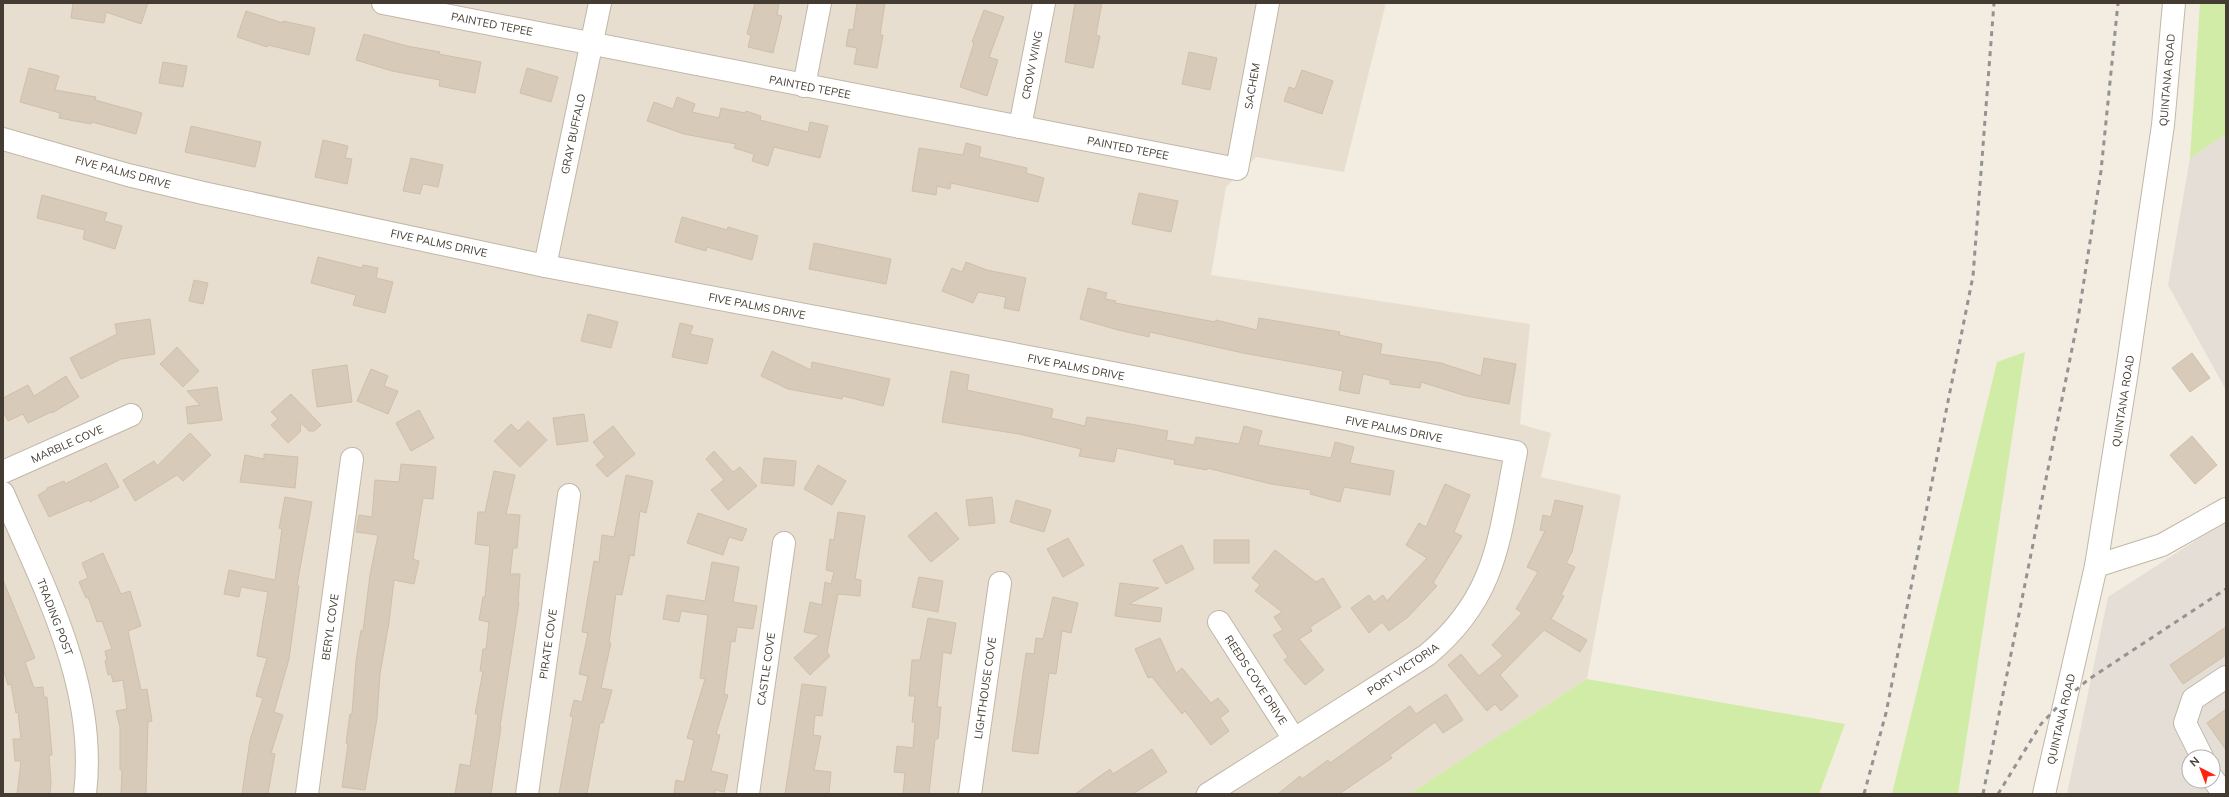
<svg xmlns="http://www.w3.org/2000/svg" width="2229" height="797" font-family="Mulish,sans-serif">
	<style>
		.residential { fill: #e7decf }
		.industrial { fill: #e4ded7; fill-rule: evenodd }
		.green { fill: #d0eca6 }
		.building { fill: #d8cab9; stroke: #d0bfa9 }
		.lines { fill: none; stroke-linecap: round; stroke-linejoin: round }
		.minor-casing { stroke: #c1b7a6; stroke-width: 24 }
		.minor { stroke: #fff; stroke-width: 22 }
		.rail { stroke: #939393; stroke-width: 3; stroke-dasharray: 5 5; stroke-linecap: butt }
		.labels { text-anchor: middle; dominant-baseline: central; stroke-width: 3; stroke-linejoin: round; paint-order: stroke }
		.street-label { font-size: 11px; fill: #443c32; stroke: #fff }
	</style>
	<rect width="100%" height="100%" fill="#f3ede1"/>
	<path class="residential" d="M 3,3 L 1386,3 L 1344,172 L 1256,157 L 1226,187 L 1211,275 L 1530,324 L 1520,424 L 1551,433 L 1541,477 L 1621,495 L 1587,679 L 1409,794 L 3,794 Z"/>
	<g class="industrial">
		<path d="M 2226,134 L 2226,390 L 2168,285 L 2190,158 Z"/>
		<path d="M 2226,521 L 2226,794 L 2067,794 L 2108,597 ZM 2189,757 L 2213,757 L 2213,781 L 2189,781 Z"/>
	</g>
	<g class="green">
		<path d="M 2200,3 L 2226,3 L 2226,134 L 2190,158 Z"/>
		<path d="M 2025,352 L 1958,794 L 1892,794 L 1997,362 Z"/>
		<path d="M 1587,679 L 1845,724 L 1819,794 L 1409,794 Z"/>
	</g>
	<g class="building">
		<path d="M 73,3 L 148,3 L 141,24 L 106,12 L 104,23 L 71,18 Z"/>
		<path d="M 755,3 L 779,3 L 777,15 L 782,16 L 773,53 L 748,47 L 751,35 L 747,34 Z"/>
		<path d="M 857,3 L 885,3 L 880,35 L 883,35 L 877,68 L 854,64 L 857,48 L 846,46 L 849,29 L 853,30 Z"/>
		<path d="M 1075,3 L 1102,3 L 1096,35 L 1100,36 L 1093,68 L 1065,62 Z"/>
		<path d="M 984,10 L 1004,17 L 989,57 L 998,60 L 987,96 L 960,87 L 974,43 L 972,42 Z"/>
		<path d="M 246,11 L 283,23 L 283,21 L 315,28 L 309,55 L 268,45 L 267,47 L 237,37 Z"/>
		<path d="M 364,34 L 407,46 L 440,52 L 439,54 L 481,62 L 475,93 L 439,86 L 440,80 L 392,71 L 356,60 Z"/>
		<path d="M 1189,52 L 1217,58 L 1210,90 L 1182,84 Z"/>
		<path d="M 163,62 L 187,66 L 183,87 L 159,83 Z"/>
		<path d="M 29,68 L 59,76 L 55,90 L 96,97 L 95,100 L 142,113 L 136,134 L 92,122 L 91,124 L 59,118 L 60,113 L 20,102 Z"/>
		<path d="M 527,68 L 558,77 L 551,102 L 520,93 Z"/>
		<path d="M 1302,70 L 1333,81 L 1322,114 L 1284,101 L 1289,87 L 1295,89 Z"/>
		<path d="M 677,97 L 695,104 L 692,112 L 719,118 L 721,108 L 745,113 L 746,111 L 761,116 L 760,120 L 808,132 L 810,122 L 828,126 L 820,158 L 774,147 L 768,166 L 752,161 L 754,154 L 734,148 L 736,144 L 684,134 L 647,121 L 654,102 L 673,109 Z"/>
		<path d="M 191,126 L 261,142 L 255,167 L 185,152 Z"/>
		<path d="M 323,140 L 348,146 L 345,158 L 352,159 L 347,184 L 315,177 Z"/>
		<path d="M 966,143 L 981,147 L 979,157 L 1027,168 L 1026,173 L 1044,178 L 1038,202 L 951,183 L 950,189 L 937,186 L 936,195 L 912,191 L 919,148 L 963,155 Z"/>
		<path d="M 411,158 L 443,165 L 438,187 L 423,184 L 420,194 L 403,191 Z"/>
		<path d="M 1139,193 L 1178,201 L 1171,232 L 1132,224 Z"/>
		<path d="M 42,195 L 107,213 L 104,221 L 122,226 L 115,249 L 83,239 L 85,230 L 37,218 Z"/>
		<path d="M 682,217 L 727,230 L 728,227 L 758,236 L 752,260 L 707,247 L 706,251 L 675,242 Z"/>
		<path d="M 814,243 L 891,259 L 886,284 L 809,269 Z"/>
		<path d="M 318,257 L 362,268 L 363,265 L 378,268 L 376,278 L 393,282 L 385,313 L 353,305 L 356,295 L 311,283 Z"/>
		<path d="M 966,262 L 987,270 L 1026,278 L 1019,311 L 1004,308 L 1006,297 L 978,292 L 973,303 L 942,291 L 952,268 L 962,272 Z"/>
		<path d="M 194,280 L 208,283 L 203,304 L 189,301 Z"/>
		<path d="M 1088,288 L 1107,293 L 1105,299 L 1116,301 L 1115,303 L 1215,322 L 1216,320 L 1257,330 L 1259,318 L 1340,332 L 1339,335 L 1382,344 L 1380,354 L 1441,363 L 1481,376 L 1484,358 L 1516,364 L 1509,404 L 1466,396 L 1421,382 L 1420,388 L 1390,384 L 1390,380 L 1363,374 L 1359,394 L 1339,390 L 1343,371 L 1243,353 L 1150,332 L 1149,337 L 1118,330 L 1080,319 Z"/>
		<path d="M 588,314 L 618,322 L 611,348 L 581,341 Z"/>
		<path d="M 150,319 L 155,354 L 121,359 L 81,379 L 70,358 L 117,334 L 115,324 Z"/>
		<path d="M 680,323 L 693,326 L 690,334 L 713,339 L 707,364 L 672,357 Z"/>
		<path d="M 177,347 L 199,371 L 183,387 L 160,364 Z"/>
		<path d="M 772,351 L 811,370 L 812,362 L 890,379 L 883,406 L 843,396 L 842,399 L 788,389 L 761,376 Z"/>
		<path d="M 2192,353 L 2210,378 L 2190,392 L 2172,368 Z"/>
		<path d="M 347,365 L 352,402 L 317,407 L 312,370 Z"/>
		<path d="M 371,369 L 388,376 L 384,386 L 398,391 L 388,414 L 357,401 Z"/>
		<path d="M 951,371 L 969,375 L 967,390 L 1053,409 L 1051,418 L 1085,426 L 1087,417 L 1136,425 L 1168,431 L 1166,440 L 1194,445 L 1196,437 L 1239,444 L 1244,426 L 1262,431 L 1258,445 L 1331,458 L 1335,442 L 1354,447 L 1350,463 L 1394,471 L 1390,495 L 1344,487 L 1340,502 L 1310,494 L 1311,490 L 1271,484 L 1207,468 L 1207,470 L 1174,464 L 1175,460 L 1117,448 L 1114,462 L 1079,456 L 1081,449 L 1019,434 L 942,422 Z"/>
		<path d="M 66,376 L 79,397 L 52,413 L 51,412 L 28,423 L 23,414 L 8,421 L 3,411 L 3,398 L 28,385 L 34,396 Z"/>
		<path d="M 217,387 L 222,420 L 188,424 L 186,407 L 200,405 L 187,391 Z"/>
		<path d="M 291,394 L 321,425 L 314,431 L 309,431 L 301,423 L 300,432 L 288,443 L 271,425 L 278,419 L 271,412 Z"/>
		<path d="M 419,410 L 434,438 L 411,451 L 396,423 Z"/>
		<path d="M 584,414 L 588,441 L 557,445 L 553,418 Z"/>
		<path d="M 528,421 L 547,440 L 520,467 L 494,441 L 511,424 L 518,431 Z"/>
		<path d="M 613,426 L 635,454 L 607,477 L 596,465 L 605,457 L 593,442 Z"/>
		<path d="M 190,433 L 211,455 L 183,481 L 177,475 L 135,501 L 123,480 L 154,461 L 157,466 Z"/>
		<path d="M 2192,436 L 2217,465 L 2195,484 L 2170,455 Z"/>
		<path d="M 714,451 L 733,472 L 740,467 L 757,486 L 728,510 L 711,490 L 724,480 L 706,459 Z"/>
		<path d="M 264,454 L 298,457 L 295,488 L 240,482 L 245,455 L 264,459 Z"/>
		<path d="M 764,458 L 796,461 L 794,486 L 761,483 Z"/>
		<path d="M 106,463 L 119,487 L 90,502 L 89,500 L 49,517 L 38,495 L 47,490 L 47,488 L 64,481 L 65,484 Z"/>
		<path d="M 401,464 L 436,467 L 433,499 L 423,498 L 413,559 L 419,561 L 414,584 L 394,580 L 389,622 L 380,674 L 377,718 L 365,790 L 342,787 L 348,744 L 346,743 L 350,714 L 352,714 L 356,661 L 361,630 L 363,631 L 370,575 L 378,535 L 356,532 L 359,515 L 372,517 L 375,480 L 399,482 Z"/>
		<path d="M 818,465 L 846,481 L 832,505 L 804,489 Z"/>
		<path d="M 494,471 L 515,475 L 506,514 L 520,515 L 517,548 L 513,548 L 510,574 L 520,574 L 518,603 L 519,603 L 500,727 L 501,727 L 491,794 L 455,794 L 460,764 L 470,766 L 478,714 L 475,714 L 483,671 L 480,671 L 483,649 L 486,649 L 489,622 L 479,620 L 483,597 L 485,597 L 490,546 L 475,544 L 478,512 L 485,512 Z"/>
		<path d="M 626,475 L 653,481 L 646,513 L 640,511 L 634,556 L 630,555 L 622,595 L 616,594 L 609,643 L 611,643 L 601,688 L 612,690 L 603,723 L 600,723 L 587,794 L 559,794 L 573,717 L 570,716 L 574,700 L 582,702 L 588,676 L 579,674 L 588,633 L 582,632 L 594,561 L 599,562 L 602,535 L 614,537 Z"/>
		<path d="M 1445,484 L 1470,495 L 1454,532 L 1462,536 L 1433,583 L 1437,586 L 1408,617 L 1389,631 L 1382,622 L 1369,633 L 1351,608 L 1369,595 L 1374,602 L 1383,595 L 1387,601 L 1427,558 L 1406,545 L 1419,523 L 1426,527 Z"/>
		<path d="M 285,497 L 312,502 L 297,585 L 299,586 L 289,659 L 274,712 L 283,715 L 271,753 L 275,754 L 268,794 L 242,794 L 250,740 L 263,698 L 256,696 L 267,658 L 257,656 L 268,592 L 241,587 L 239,597 L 224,594 L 229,570 L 275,580 L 282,529 L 279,528 Z"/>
		<path d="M 992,497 L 995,523 L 969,526 L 966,500 Z"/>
		<path d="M 1016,500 L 1051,510 L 1044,532 L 1010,522 Z"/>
		<path d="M 1555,500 L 1583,506 L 1572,552 L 1566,563 L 1575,567 L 1561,595 L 1564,596 L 1551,619 L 1587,640 L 1580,652 L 1544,630 L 1500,675 L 1518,696 L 1501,711 L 1495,704 L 1487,711 L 1448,665 L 1461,654 L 1479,676 L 1503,656 L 1492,645 L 1522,613 L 1516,609 L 1538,572 L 1527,567 L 1545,531 L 1540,530 L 1543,515 L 1551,517 Z"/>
		<path d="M 838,512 L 865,516 L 855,579 L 861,580 L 860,596 L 838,594 L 827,652 L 830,656 L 810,675 L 794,658 L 819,635 L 804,632 L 810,602 L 822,605 L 825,582 L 831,584 L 834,572 L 826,570 L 830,539 L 834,540 Z"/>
		<path d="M 936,512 L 959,539 L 931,562 L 908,536 Z"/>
		<path d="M 698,513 L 747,529 L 742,541 L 729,537 L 723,555 L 687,543 Z"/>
		<path d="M 1068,538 L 1084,565 L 1063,577 L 1047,549 Z"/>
		<rect x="1214" y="540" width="35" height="23"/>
		<path d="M 1182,545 L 1194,569 L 1166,584 L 1153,560 Z"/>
		<path d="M 1275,550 L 1316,582 L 1323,578 L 1341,607 L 1310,627 L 1312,631 L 1299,639 L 1324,670 L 1305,685 L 1284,660 L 1288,657 L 1273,635 L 1283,630 L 1274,617 L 1282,612 L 1255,591 L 1260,585 L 1252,578 Z"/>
		<path d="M 103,553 L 121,594 L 130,591 L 141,626 L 128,631 L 141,690 L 147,689 L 152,721 L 148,722 L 146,794 L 121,794 L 122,770 L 120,770 L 120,727 L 116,711 L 127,709 L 123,680 L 113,682 L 111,674 L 108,675 L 105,661 L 107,660 L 105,651 L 112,649 L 102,621 L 97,622 L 88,597 L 86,598 L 79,582 L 88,578 L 82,563 Z"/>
		<path d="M 712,562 L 739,567 L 733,602 L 757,606 L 753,629 L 737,627 L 735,642 L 731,641 L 724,694 L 728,695 L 716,734 L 720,735 L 711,771 L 728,775 L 724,792 L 715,790 L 715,794 L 683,794 L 674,793 L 676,780 L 684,782 L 694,740 L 687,738 L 705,679 L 700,678 L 708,615 L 681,611 L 679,622 L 663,619 L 667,595 L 705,601 Z"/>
		<path d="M 919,577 L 943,581 L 938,612 L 912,607 Z"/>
		<path d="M 3,580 L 35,658 L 25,662 L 34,688 L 43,687 L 44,697 L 47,697 L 52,755 L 49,755 L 51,782 L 50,794 L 17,794 L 21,761 L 15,761 L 13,739 L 21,739 L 18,712 L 16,713 L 11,684 L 8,685 L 3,668 Z"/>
		<path d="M 1120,583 L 1159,588 L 1129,604 L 1162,608 L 1160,622 L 1115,616 Z"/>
		<path d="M 1053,597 L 1078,603 L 1071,633 L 1062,631 L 1056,674 L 1049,673 L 1038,754 L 1012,751 L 1026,653 L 1034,654 L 1036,638 L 1043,639 Z"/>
		<path d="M 928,618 L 956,623 L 951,654 L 943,652 L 937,707 L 941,707 L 938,739 L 935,739 L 929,794 L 903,794 L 905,773 L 894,772 L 897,746 L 913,748 L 915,722 L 912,722 L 915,696 L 909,696 L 912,660 L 920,660 Z"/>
		<path d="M 2226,627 L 2226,655 L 2183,684 L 2170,665 Z"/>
		<path d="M 1160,638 L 1176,673 L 1182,668 L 1211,703 L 1218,698 L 1229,711 L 1220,718 L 1229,731 L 1211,745 L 1185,711 L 1182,714 L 1152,677 L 1148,678 L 1135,649 Z"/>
		<path d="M 802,684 L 826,687 L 822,716 L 815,715 L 813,735 L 821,736 L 814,770 L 831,772 L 829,794 L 785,794 Z"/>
		<path d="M 1446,694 L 1463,720 L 1443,733 L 1435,722 L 1390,755 L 1392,758 L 1339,794 L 1278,794 L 1300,776 L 1302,779 L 1328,760 L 1330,763 L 1410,706 L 1416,714 Z"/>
		<path d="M 2226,709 L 2226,750 L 2207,723 Z"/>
		<path d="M 1152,749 L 1167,772 L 1133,794 L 1075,794 L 1110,769 L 1113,774 Z"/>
	</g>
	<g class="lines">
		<defs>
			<g id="minor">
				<path d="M 383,3 L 1237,169 L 1268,3"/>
				<path d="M 804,86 L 820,3"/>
				<path d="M 1020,127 L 1044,3"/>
				<path d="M 3,139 L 128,175 L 203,193 L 545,266 L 1071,365 L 1516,452 C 1499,537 1498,596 1427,655 L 1208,794"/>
				<path d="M 545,266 L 600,3"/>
				<path d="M 3,472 L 131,415"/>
				<path d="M 3,493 C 44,588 98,687 85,794"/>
				<path d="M 2096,566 L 2162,545 L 2226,509"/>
				<path d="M 1219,622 L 1294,739"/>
				<path d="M 2202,757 L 2185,723 L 2193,699 L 2226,677"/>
				<path d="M 2213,779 L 2224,794"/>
				<path d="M 307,794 L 352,459"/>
				<path d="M 527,794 L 569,495"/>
				<path d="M 748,794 L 784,543"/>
				<path d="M 970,794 L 1000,583"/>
				<path d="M 2044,794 L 2096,566 L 2127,371 L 2163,125 L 2174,3"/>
			</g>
		</defs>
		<use href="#minor" class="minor-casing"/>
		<use href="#minor" class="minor"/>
		<g class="rail">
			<path d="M 1864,794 L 1886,713 L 1973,276 L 1994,3"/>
			<path d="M 1983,794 L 2078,319 L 2101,171 L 2118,3"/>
			<path d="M 1998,794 L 2041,724 L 2065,699 L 2089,679 L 2226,589"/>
		</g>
	</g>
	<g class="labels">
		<g class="street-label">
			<text transform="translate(492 24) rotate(11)">PAINTED TEPEE</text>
			<text transform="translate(1032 65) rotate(-79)">CROW WING</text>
			<text transform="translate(2167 80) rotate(-85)">QUINTANA ROAD</text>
			<text transform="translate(1252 86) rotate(-80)">SACHEM</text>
			<text transform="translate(810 87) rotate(11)">PAINTED TEPEE</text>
			<text transform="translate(573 134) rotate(-78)">GRAY BUFFALO</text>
			<text transform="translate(1128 148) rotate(11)">PAINTED TEPEE</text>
			<text transform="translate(123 172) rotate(15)">FIVE PALMS DRIVE</text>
			<text transform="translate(439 243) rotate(12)">FIVE PALMS DRIVE</text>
			<text transform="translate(757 306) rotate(11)">FIVE PALMS DRIVE</text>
			<text transform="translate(1076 367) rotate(11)">FIVE PALMS DRIVE</text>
			<text transform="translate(2123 401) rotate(-81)">QUINTANA ROAD</text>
			<text transform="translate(1394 429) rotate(11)">FIVE PALMS DRIVE</text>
			<text transform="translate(67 444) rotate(-24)">MARBLE COVE</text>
			<text transform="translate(55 617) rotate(69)">TRADING POST</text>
			<text transform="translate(330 627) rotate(-82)">BERYL COVE</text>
			<text transform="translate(548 644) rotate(-82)">PIRATE COVE</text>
			<text transform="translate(766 669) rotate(-82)">CASTLE COVE</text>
			<text transform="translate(1403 669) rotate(-34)">PORT VICTORIA</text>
			<text transform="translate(1256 680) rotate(57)">REEDS COVE DRIVE</text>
			<text transform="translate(985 688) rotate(-82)">LIGHTHOUSE COVE</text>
			<text transform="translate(2061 719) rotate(-77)">QUINTANA ROAD</text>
		</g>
	</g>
	<rect width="2229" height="797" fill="none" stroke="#443c32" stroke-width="8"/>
	<g transform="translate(2201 769) rotate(318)"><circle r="19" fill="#ffffff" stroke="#b4b1ad"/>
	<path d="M0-3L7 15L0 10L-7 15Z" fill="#ff240c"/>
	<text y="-6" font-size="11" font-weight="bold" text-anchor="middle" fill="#443c32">N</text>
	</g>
</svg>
